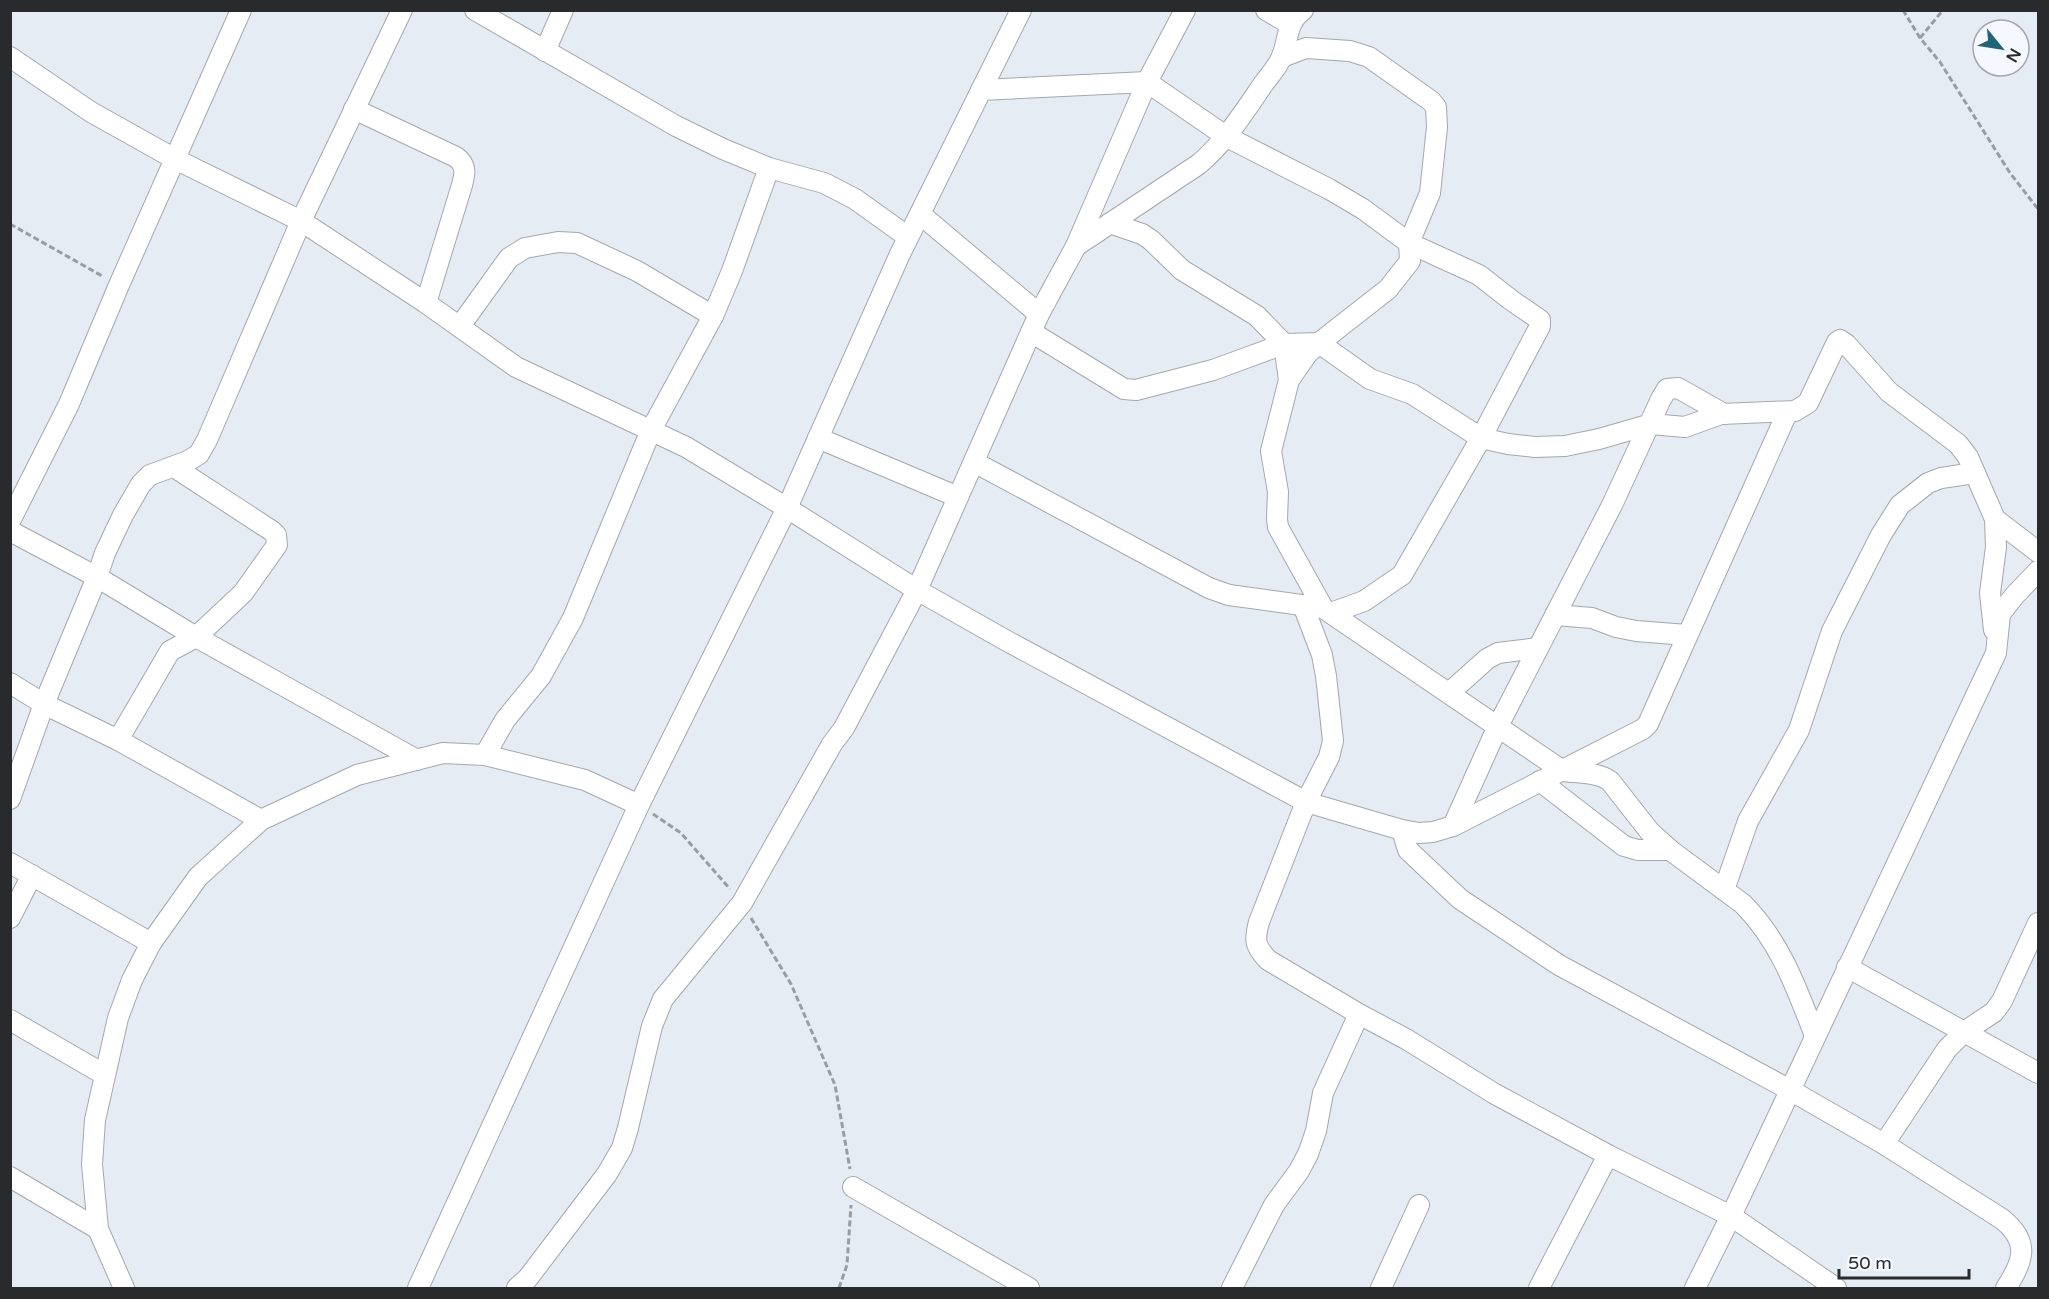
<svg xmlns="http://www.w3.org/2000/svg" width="2049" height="1299" font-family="'Varela Round',sans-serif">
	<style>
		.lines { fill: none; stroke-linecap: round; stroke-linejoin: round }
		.minor-casing { stroke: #a3a8ae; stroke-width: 22 }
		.path { stroke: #989da1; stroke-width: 3; stroke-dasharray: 6 3; stroke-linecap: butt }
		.minor { stroke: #fff; stroke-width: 20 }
	</style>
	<rect width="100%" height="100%" fill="#e6ecf3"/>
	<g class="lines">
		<defs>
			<g id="minor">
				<path d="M 475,10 L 676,126 L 723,149 L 769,168 L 824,183 L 855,199 L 908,237"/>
				<path d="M 1266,10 L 1290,24"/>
				<path d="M 545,51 L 563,10"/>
				<path d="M 10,57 L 91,112 L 175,159 L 301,221 L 426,303 L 516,367 L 686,447 L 787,508 L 917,590 L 1007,641 L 1306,802 L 1402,830 L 1419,833 L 1433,832 L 1453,826 L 1643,729 L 1648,724 L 1787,413"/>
				<path d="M 1282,57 L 1306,48 L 1350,51 L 1369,57 L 1431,101 L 1436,107 L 1437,127 L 1430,193 L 1409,243 L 1410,261 L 1388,289 L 1319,343 L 1308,353 L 1289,380 L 1271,451 L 1278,492 L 1277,519 L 1278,527 L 1323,608"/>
				<path d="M 981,90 L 1147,82 L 1227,137 L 1329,189 L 1363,209 L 1409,243 L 1479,275 L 1511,300 L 1540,320 L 1540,326 L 1481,438 L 1402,575 L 1364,601 L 1331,613"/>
				<path d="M 354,109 L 456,157 C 467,165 465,174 462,185 L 426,303"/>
				<path d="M 920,214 L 1039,314"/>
				<path d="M 1110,223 L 1142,234 L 1151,240 L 1182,270 L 1257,316 L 1284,344 L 1289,380"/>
				<path d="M 1076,246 L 1199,164 C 1226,141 1244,112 1264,83 C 1270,75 1279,65 1282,56 C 1289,39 1286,22 1303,10"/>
				<path d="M 460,326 L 509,258 L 525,248 L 558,242 L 577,243 L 637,271 L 713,316"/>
				<path d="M 1031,332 L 1124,389 L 1136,390 L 1213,370 L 1284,344 L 1319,343 L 1370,379 L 1412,394 L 1481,438 L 1508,444 L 1535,447 L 1565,446 L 1599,439 L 1651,424 L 1685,427 L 1721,414 L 1795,411 L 1808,403 L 1837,342 L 1840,340 L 1846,344 L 1889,392 L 1958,444 L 1968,457 L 1995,519 L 2038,552"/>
				<path d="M 818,438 L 958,497"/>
				<path d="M 974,462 L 1209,588 L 1229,595 L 1323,608 L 1563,771 C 1579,773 1597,772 1610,781 L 1650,832 L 1670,850 L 1743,904 C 1780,941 1797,989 1815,1036"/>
				<path d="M 10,521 L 69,404 L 119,285 L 241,10"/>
				<path d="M 10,531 L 97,577 L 196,637 L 417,760"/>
				<path d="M 1303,605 L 1322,655 L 1326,676 L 1333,741 L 1329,757 L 1306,802 L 1259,922 C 1254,941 1255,946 1268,960 L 1359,1014 L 1406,1039 L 1495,1094 L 1608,1155 L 1731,1216 L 1836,1288"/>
				<path d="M 1555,615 L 1592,618 L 1616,627 L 1636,631 L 1687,635"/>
				<path d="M 1994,630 L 1990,593 L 1996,547 L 1995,519"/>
				<path d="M 10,683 L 44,704 L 118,740 L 261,820"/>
				<path d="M 1449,693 L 1487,659 L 1498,653 L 1538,648"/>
				<path d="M 118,740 L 170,651 L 196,637 L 243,593 L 277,545 L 276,535 L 272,531 L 174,467"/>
				<path d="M 485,755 L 505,720 L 541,676 L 573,618 L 651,430 L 713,316 L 732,271 L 769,168"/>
				<path d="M 1540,781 L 1624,846 L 1638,850 L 1670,850"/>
				<path d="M 10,799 L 44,704 L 97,577 L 105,553 L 123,515 L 141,484 L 150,475 L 188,461 L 199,454 L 207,440 L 301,221 L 402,10"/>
				<path d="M 1453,826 L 1498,726 L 1612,505 L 1661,399 L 1667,389 L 1678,388 L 1724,414"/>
				<path d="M 1402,830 L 1408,850 L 1460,899 L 1559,965 L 1790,1090 L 1884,1144 L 2002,1219 C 2031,1242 2023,1262 2006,1288"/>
				<path d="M 10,863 L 151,943"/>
				<path d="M 1724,890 L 1748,821 L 1799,730 L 1832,631 L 1881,535 L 1900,505 L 1928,483 L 1941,478 L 1975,473"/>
				<path d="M 10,918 L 32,875"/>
				<path d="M 1847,967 L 2038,1073"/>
				<path d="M 10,1020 L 105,1075"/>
				<path d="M 1884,1144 L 1947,1049 L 1964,1032 L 1994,1012 L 2002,1001 L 2038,923"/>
				<path d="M 10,1177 L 98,1229"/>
				<path d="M 853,1187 L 1029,1288"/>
				<path d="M 124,1288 L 98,1229 L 92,1164 L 95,1120 L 118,1018 L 132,980 L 151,943 L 198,877 L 261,820 L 357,775 L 443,753 L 485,755 L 585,780 L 639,805"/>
				<path d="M 418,1288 L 639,805 L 787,508 L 900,254 L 1021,10"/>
				<path d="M 517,1288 L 528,1278 L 607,1174 L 622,1148 L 628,1128 L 652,1026 L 663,999 L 742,903 L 832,744 L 844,728 L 917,590 L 1039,314 L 1076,246 L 1147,82 L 1185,10"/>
				<path d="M 1232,1288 L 1274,1205 L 1299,1171 L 1308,1154 L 1316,1131 L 1323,1093 L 1359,1014"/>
				<path d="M 1381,1288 L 1419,1205"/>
				<path d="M 1539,1288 L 1608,1155"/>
				<path d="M 1695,1288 L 1731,1216 L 1996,653 L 2000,614 L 2015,595 L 2038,571"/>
			</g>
		</defs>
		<use href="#minor" class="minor-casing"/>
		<g class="path">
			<path d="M 1903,10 L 1920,38 L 1940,62 L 2010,173 L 2038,209"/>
			<path d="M 1920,38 L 1943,10"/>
			<path d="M 10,224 L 104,277"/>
			<path d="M 653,814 L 681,833 L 730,889"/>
			<path d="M 751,918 L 791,984 L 835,1085 L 850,1169"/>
			<path d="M 839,1288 L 847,1265 L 851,1205"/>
		</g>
		<use href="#minor" class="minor"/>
	</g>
	<rect width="2049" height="1299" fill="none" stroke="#282a2c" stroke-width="24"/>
	<g transform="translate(2001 48) rotate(120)"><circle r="28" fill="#f5f9ff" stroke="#a3a6ab" stroke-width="1.5"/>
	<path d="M0-4.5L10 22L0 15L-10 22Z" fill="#216477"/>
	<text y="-9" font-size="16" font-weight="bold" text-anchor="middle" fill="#282a2c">N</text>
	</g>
	<path d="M1839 1269v9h130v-9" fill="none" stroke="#282a2c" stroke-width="3"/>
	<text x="1848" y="1269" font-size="18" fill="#282a2c" stroke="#f5f9ff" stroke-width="4.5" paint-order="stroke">50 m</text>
</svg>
